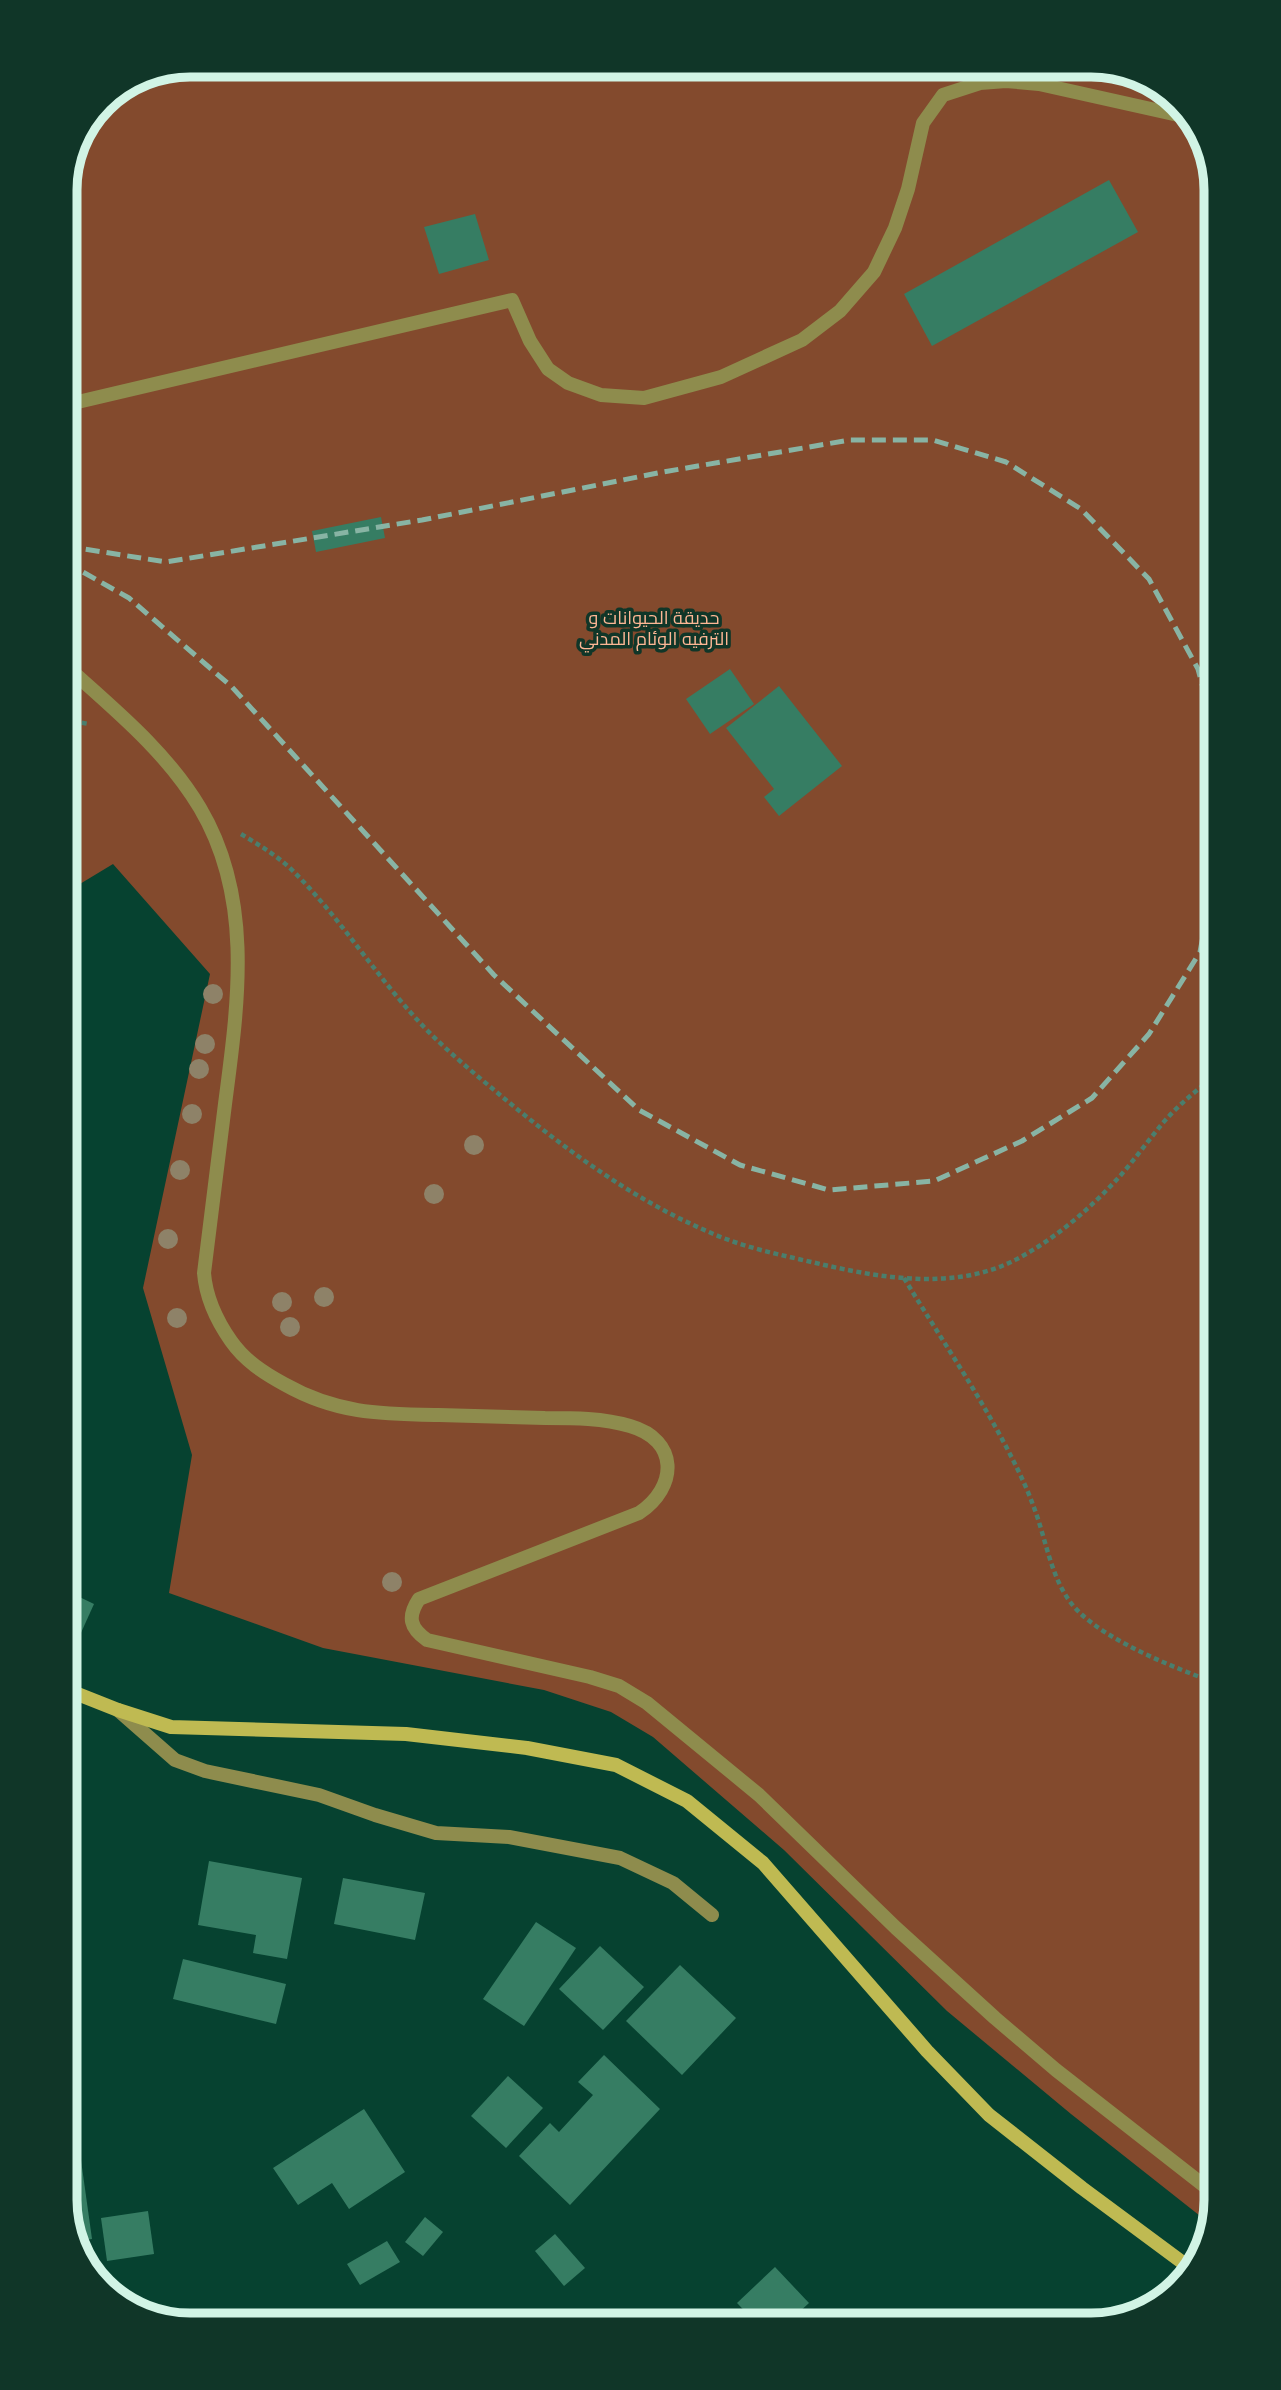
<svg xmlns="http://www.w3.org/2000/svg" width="1281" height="2390" font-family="'Nunito Sans',Cairo,sans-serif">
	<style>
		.green { fill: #834a2d }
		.building { fill: #367d63 }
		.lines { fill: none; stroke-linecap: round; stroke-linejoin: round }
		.path { stroke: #4a7e6d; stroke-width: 4.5; stroke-dasharray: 5 3.5; stroke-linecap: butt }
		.lane { stroke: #8e8c4d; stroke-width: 14 }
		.street { stroke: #8e8c4d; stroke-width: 14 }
		.secondary { stroke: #bfba52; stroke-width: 14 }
		.rail { stroke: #88b4a4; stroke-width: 5; stroke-dasharray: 14 7; stroke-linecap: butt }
		.tree { fill: #8e8268 }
		.labels { text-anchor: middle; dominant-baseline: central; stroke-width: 7; stroke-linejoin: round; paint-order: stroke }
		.park-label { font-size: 18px; fill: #fdb795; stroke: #103628 }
		.rim { fill: none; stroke: #d1f4e5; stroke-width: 9 }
	</style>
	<rect width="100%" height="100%" fill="#064230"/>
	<path class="green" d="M 190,65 L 1100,65 L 1161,86 L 1207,142 L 1216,190 L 1216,2201 L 1209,2223 L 1071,2114 L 947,2011 L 784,1850 L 653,1737 L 611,1712 L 544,1690 L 323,1648 L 169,1593 L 192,1455 L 143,1288 L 210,974 L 113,864 L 65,893 L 65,182 L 102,101 L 142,74 Z"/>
	<g class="building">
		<path d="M 1109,180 L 1138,232 L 932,346 L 904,294 Z"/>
		<path d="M 475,214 L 489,260 L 439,274 L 424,227 Z"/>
		<path d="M 381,517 L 385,538 L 316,552 L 312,531 Z"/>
		<path d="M 730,669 L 754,704 L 710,734 L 686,699 Z"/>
		<path d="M 779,686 L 842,766 L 779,816 L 764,797 L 774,789 L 726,728 Z"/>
		<path d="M 65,1331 L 81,1369 L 65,1376 Z"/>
		<path d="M 65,1590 L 94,1604 L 80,1635 L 65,1629 Z"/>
		<path d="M 209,1861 L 302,1878 L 287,1959 L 253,1953 L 256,1935 L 198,1925 Z"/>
		<path d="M 343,1878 L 425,1893 L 415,1940 L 334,1924 Z"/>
		<path d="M 536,1922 L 576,1948 L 524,2026 L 483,1999 Z"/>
		<path d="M 600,1946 L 644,1987 L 603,2030 L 559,1989 Z"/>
		<path d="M 183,1959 L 286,1984 L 276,2024 L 173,1999 Z"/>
		<path d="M 680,1965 L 736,2018 L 682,2075 L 626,2021 Z"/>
		<path d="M 604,2055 L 660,2109 L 570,2205 L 519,2156 L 550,2123 L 559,2132 L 593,2095 L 578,2082 Z"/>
		<path d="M 508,2076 L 543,2108 L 506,2148 L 471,2116 Z"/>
		<path d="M 364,2109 L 405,2172 L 349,2209 L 332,2183 L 298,2205 L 273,2168 Z"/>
		<path d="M 80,2153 L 92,2239 L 73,2242 L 65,2200 L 65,2156 Z"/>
		<path d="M 148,2211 L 154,2254 L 107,2261 L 101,2218 Z"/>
		<path d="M 425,2217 L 443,2232 L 423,2256 L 405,2242 Z"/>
		<path d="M 555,2234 L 585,2268 L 564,2286 L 535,2251 Z"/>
		<path d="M 387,2241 L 400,2262 L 360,2285 L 347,2264 Z"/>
		<path d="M 775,2267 L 809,2303 L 785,2325 L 758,2325 L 737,2303 Z"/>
	</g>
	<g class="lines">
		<g class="path">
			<path d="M 65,720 L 89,724"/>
			<path d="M 241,834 C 259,845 276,855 291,869 C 336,913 370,967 412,1014 C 440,1046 474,1073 506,1100 C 569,1152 634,1200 709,1232 C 744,1248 782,1255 820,1264 C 881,1278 952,1290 1011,1262 C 1052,1242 1090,1209 1120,1176 C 1135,1159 1148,1141 1162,1124 C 1178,1105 1197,1090 1216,1075"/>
			<path d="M 904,1278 C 941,1339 982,1398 1014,1462 C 1021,1476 1028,1491 1033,1505 C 1047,1540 1051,1585 1079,1612 C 1111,1643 1175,1668 1216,1683"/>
		</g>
		<g class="lane">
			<path d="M 65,405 L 512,300 L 530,341 L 548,369 L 568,383 L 601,395 L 644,398 L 721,377 L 802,340 L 840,311 L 874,272 L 895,228 L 908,189 L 923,123 L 943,95 L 980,83 L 1006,81 L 1039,84 L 1187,117"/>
			<path d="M 65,665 C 114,709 166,751 200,808 C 254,899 238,1004 225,1104 C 218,1161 211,1217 204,1273 C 206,1298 217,1321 231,1341 C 245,1361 264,1373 284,1384 C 337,1414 381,1414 439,1415 C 474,1416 510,1417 545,1418 C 574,1418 603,1418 630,1426 C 679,1440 678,1487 639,1513 L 419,1599 C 407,1617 410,1628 427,1640 L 590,1677 L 619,1686 L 647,1703 L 759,1795 L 896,1928 L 995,2018 L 1056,2070 L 1216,2195"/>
		</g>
		<path class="street" d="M 118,1710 L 175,1760 L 205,1771 L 319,1795 L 375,1815 L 436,1833 L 509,1837 L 620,1858 L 673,1883 L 712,1915"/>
		<path class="secondary" d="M 65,1689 L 118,1710 L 171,1727 L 406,1734 L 527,1748 L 616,1765 L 687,1801 L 763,1863 L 927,2051 L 989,2115 L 1082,2188 L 1194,2271"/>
		<g class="rail">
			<path d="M 65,546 L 166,562 L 422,520 L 663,472 L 850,440 L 933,440 L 1006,462 L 1081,509 L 1149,579 L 1198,669 L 1216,736"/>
			<path d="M 65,562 L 129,598 L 232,687 L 494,975 L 639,1110 L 740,1165 L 829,1190 L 934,1181 L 1022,1141 L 1092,1098 L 1149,1034 L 1200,952 L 1216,868"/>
		</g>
	</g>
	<g class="tree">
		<circle cx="213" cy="994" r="10"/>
		<circle cx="205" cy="1044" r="10"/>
		<circle cx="199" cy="1069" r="10"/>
		<circle cx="192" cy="1114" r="10"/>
		<circle cx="474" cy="1145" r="10"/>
		<circle cx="180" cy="1170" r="10"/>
		<circle cx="434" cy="1194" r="10"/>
		<circle cx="168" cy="1239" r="10"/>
		<circle cx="324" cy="1297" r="10"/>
		<circle cx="282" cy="1302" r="10"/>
		<circle cx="177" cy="1318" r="10"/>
		<circle cx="290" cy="1327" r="10"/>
		<circle cx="392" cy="1582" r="10"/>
	</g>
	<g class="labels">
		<g class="park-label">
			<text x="654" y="618">حديقة الحيوانات و<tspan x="654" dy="21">الترفيه الوئام المدني</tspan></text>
		</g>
	</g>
	<path d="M0 0H1281V2390H0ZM190 77H1091A113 113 0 0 1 1204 190V2200A113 113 0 0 1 1091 2313H190A113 113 0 0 1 77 2200V190A113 113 0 0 1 190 77Z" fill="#103628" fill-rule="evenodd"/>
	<path class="rim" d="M190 77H1091A113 113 0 0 1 1204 190V2200A113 113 0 0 1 1091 2313H190A113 113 0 0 1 77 2200V190A113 113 0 0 1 190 77Z"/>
</svg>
